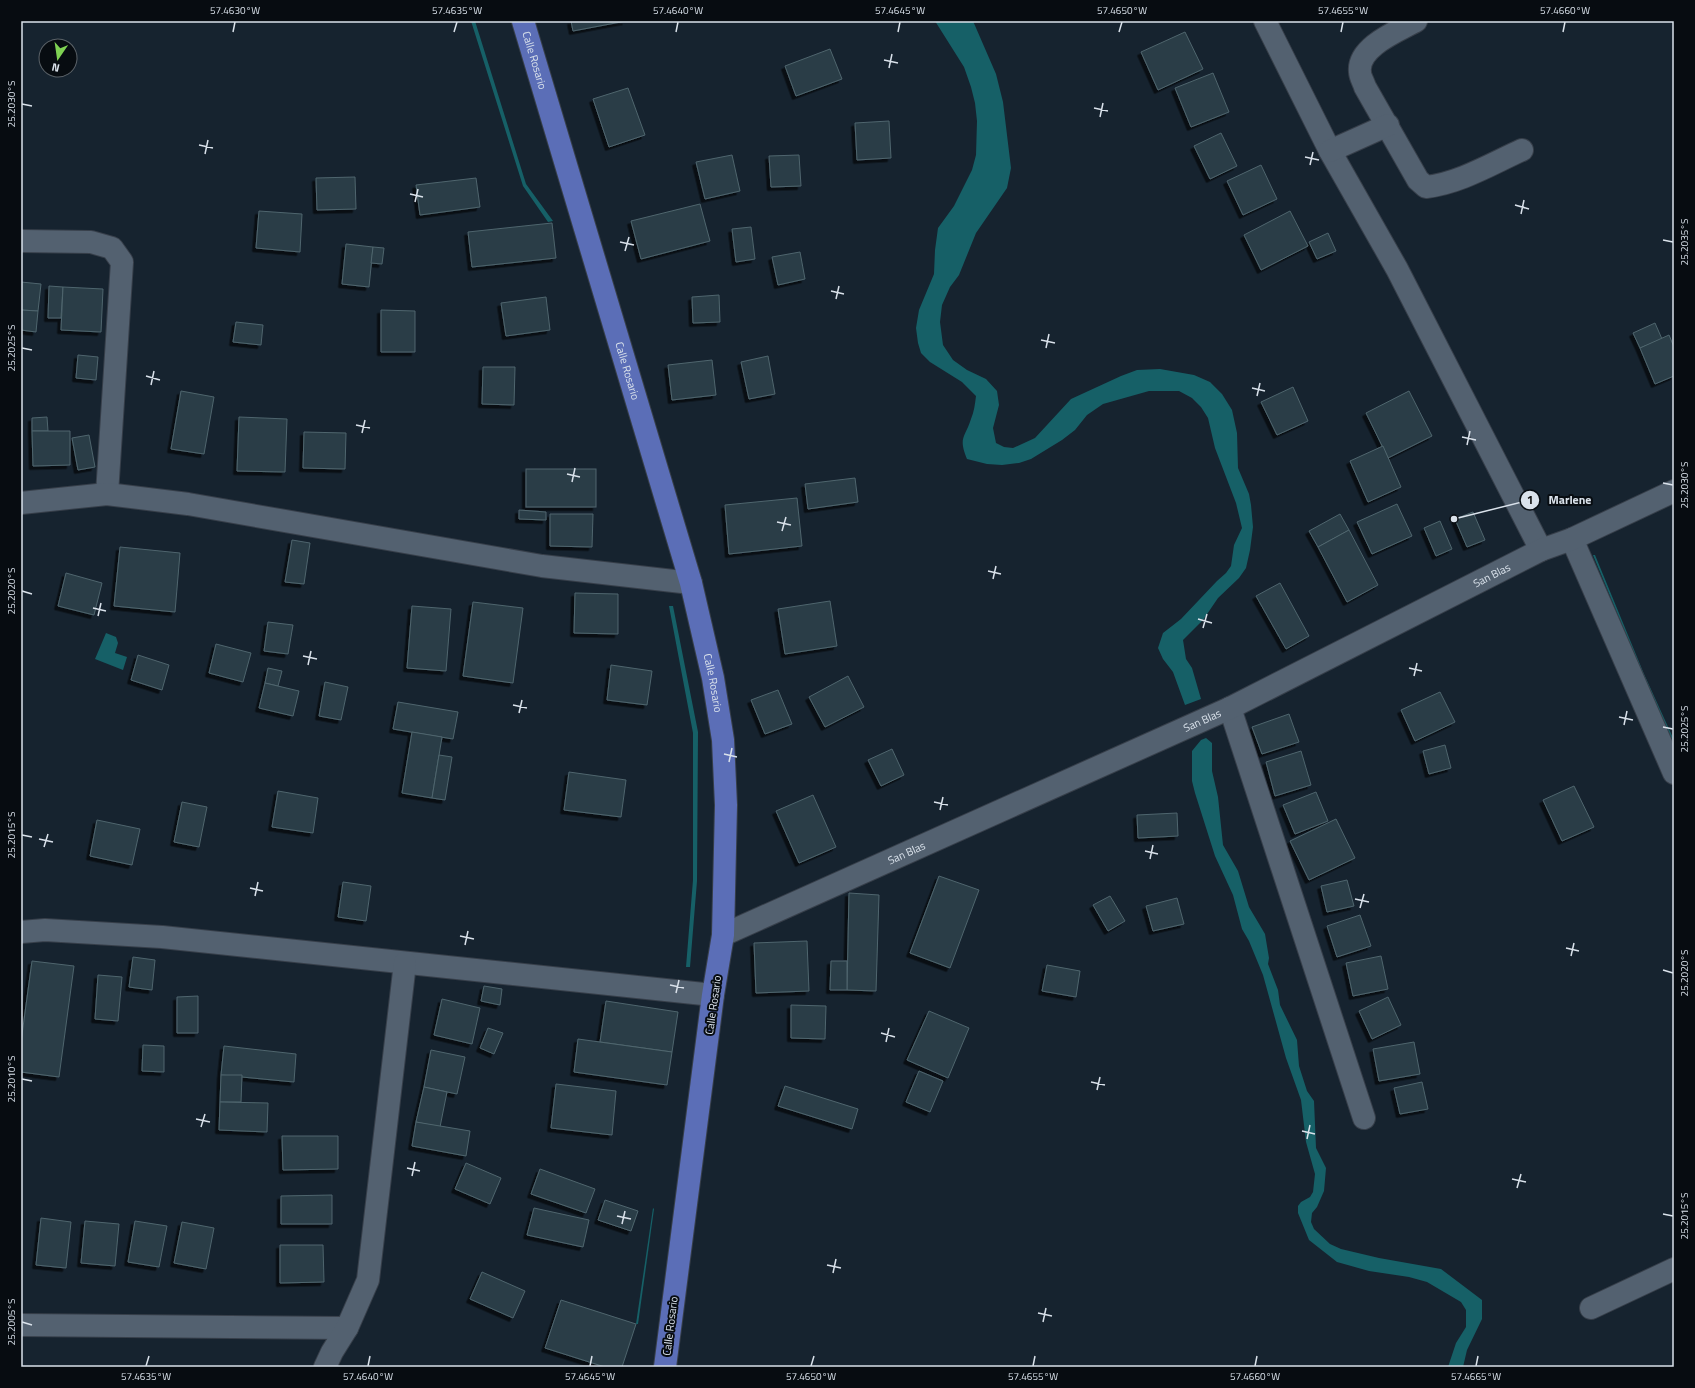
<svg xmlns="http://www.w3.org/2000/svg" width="1695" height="1388" font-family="'Titillium Web',sans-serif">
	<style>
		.water { fill: #166067 }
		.building { fill: #2a3e46; stroke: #4f656e; filter: url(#shadow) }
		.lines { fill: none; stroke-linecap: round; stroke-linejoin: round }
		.street-casing { stroke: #373f4a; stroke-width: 24 }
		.primary-casing { stroke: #373f4a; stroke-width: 24 }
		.street { stroke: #536170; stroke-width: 22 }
		.primary { stroke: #5b6eb7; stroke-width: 22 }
		.ticks { fill: none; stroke: #dae2eb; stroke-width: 1.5 }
		.labels { text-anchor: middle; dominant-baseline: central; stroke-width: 4; stroke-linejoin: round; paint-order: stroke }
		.street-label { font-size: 11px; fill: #dae2eb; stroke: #070c11 }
		.leader { fill: none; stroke: #dae2eb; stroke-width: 1.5 }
		.callout-dot { fill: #dae2eb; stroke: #070c11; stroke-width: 1.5 }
		.mark-label { font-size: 12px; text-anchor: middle; font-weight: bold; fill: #111 }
		.callout-label { font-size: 12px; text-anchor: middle; font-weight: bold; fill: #dae2eb; stroke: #070c11; stroke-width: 4; stroke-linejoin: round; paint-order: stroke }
		.neatline { fill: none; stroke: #dae2eb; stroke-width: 1.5 }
		.ticks-label { font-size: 10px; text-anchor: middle; fill: #dae2eb }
	</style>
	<defs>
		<filter id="shadow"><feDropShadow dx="-3.5" dy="3.5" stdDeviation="0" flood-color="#0009"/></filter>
	</defs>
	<rect width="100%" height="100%" fill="#16232f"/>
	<g class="water">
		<path d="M 471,21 L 475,21 L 526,184 L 553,221 L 548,222 L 523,186 Z"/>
		<path d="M 935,21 L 973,21 L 996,74 L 1003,102 L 1011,168 L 1007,188 L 976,233 L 959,275 L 950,287 L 942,305 L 940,322 L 943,345 L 953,360 L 967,370 L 986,379 L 997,391 L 999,405 L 993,428 L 996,443 L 1004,447 L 1013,448 L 1035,438 L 1071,399 L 1121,376 L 1137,370 L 1160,369 L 1194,375 L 1210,382 L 1222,394 L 1232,410 L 1237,433 L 1238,468 L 1249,494 L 1251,505 L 1253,527 L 1250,550 L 1246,568 L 1239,578 L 1218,598 L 1203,620 L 1183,640 L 1186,659 L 1192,668 L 1201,699 L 1185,705 L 1173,672 L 1163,659 L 1158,648 L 1163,633 L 1181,619 L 1217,581 L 1226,573 L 1231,566 L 1234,545 L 1242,528 L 1236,503 L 1215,448 L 1208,418 L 1201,407 L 1192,398 L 1179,391 L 1149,391 L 1103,404 L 1087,415 L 1075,430 L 1062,440 L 1031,459 L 1019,463 L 1002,465 L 987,464 L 967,459 C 958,437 965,438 971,419 C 974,412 975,404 976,396 L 962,382 L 930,362 L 921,353 L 918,343 L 916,328 L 919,310 L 934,274 L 935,250 L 938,228 L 954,206 L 972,170 L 976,155 L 977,121 L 975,103 L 971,87 L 964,67 Z"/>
		<path d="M 1593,555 L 1595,555 L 1644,674 L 1674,740 L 1674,745 L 1643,675 Z"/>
		<path d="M 669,606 L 673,606 L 698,732 L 697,881 L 690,967 L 686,967 L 693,880 L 693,733 Z"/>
		<path d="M 106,633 L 116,637 L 118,643 L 115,653 L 127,657 L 123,670 L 95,659 Z"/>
		<path d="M 1206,738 L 1212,743 L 1212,771 L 1218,797 L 1223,845 L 1238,871 L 1249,907 L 1265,934 L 1269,958 L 1268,964 L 1278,990 L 1280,1005 L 1297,1040 L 1299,1066 L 1307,1091 L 1314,1101 L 1316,1148 L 1326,1168 L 1324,1191 L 1317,1207 L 1312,1213 L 1311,1222 L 1314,1229 L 1330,1244 L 1341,1249 L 1379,1258 L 1441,1269 L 1482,1300 L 1482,1319 L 1467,1350 L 1463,1367 L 1448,1367 L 1456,1343 L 1466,1327 L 1466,1310 L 1461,1302 L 1427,1282 L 1409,1277 L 1369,1271 L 1337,1262 L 1309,1240 L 1298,1213 L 1298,1206 L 1301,1202 L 1310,1197 L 1313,1192 L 1315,1174 L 1306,1142 L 1301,1100 L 1286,1058 L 1263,975 L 1249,941 L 1242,929 L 1233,895 L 1215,856 L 1195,793 L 1192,781 L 1192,751 L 1201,740 Z"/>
		<path d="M 653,1208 L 654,1209 L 638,1324 L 636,1324 Z"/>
	</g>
	<g class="building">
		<path d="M 571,21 L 626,21 L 573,31 Z"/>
		<path d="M 1185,32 L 1203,69 L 1158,90 L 1141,52 Z"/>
		<path d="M 830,49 L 842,79 L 796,96 L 785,66 Z"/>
		<path d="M 1213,73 L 1229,112 L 1191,127 L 1175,88 Z"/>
		<path d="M 628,88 L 645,135 L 609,147 L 593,99 Z"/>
		<path d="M 889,121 L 891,158 L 857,160 L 855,123 Z"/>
		<path d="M 1221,133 L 1237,166 L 1210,179 L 1194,146 Z"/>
		<path d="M 732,155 L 740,191 L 705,199 L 696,162 Z"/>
		<path d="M 799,155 L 801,186 L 771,187 L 769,156 Z"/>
		<path d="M 1261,165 L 1277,199 L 1243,215 L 1227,181 Z"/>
		<path d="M 355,177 L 356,209 L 317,210 L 316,178 Z"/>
		<path d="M 476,178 L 480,207 L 420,215 L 416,185 Z"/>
		<path d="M 700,204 L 710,241 L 641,259 L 631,221 Z"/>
		<path d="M 259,211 L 302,214 L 300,252 L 256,248 Z"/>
		<path d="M 1290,211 L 1308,246 L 1261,270 L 1244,235 Z"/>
		<path d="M 552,223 L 556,258 L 472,267 L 468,232 Z"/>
		<path d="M 751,227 L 755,259 L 736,262 L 732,229 Z"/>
		<path d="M 1328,233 L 1336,251 L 1317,259 L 1309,242 Z"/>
		<path d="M 346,244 L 373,247 L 369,287 L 342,284 Z"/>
		<path d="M 373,247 L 384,248 L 382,264 L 371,263 Z"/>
		<path d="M 800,252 L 805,279 L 778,285 L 772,257 Z"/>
		<path d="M 21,282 L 41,284 L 38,311 L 21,310 Z"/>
		<path d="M 49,286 L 63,287 L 61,318 L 48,318 Z"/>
		<path d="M 63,287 L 103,289 L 101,332 L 61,330 Z"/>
		<path d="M 719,295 L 720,322 L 693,323 L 692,297 Z"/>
		<path d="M 546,297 L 550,330 L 506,336 L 501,303 Z"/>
		<path d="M 21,310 L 38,311 L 36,332 L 21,330 Z"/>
		<path d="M 381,310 L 415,311 L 415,352 L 381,352 Z"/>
		<path d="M 236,322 L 263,325 L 261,345 L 233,342 Z"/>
		<path d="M 1655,323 L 1662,339 L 1640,348 L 1633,333 Z"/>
		<path d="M 1669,335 L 1674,347 L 1674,376 L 1655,384 L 1640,348 Z"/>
		<path d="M 78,355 L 98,357 L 96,380 L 76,378 Z"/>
		<path d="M 768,356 L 775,394 L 749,399 L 741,362 Z"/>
		<path d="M 712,360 L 716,395 L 672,400 L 668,365 Z"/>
		<path d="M 483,367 L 515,367 L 514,405 L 482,404 Z"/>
		<path d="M 1293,387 L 1308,421 L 1277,435 L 1261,402 Z"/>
		<path d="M 181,391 L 214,397 L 204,454 L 171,449 Z"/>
		<path d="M 1409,391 L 1432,436 L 1388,458 L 1366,413 Z"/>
		<path d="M 47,417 L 48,431 L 32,431 L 32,418 Z"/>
		<path d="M 239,417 L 287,419 L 285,472 L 237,471 Z"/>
		<path d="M 32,431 L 70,431 L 70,465 L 33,466 Z"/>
		<path d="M 304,432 L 346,433 L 345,469 L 303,468 Z"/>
		<path d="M 89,435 L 95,467 L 78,470 L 72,438 Z"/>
		<path d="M 1383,446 L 1401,487 L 1368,502 L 1350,461 Z"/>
		<rect x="526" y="469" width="70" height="38"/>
		<path d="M 855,478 L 858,502 L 808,509 L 805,484 Z"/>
		<path d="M 797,498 L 802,546 L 729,554 L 725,505 Z"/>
		<path d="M 1397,504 L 1412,536 L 1372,554 L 1357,522 Z"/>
		<path d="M 519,510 L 546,512 L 546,520 L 519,519 Z"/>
		<path d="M 1473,512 L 1485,540 L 1467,547 L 1455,519 Z"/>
		<path d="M 550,514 L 593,514 L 592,547 L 550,546 Z"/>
		<path d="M 1340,514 L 1349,530 L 1318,547 L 1309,531 Z"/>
		<path d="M 1440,521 L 1452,549 L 1436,556 L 1424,528 Z"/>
		<path d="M 1349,530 L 1378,585 L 1347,602 L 1318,547 Z"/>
		<path d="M 292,540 L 310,543 L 304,584 L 285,582 Z"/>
		<path d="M 120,547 L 180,553 L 175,612 L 114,606 Z"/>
		<path d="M 66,573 L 102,583 L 94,615 L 58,606 Z"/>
		<path d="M 1280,583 L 1309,636 L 1286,649 L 1256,596 Z"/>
		<path d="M 575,593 L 618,594 L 618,634 L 574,633 Z"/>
		<path d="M 830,601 L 837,646 L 785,654 L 778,609 Z"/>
		<path d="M 473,602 L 523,608 L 513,683 L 463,676 Z"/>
		<path d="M 412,606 L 451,609 L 446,671 L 407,668 Z"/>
		<path d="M 268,622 L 293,625 L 288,654 L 264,651 Z"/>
		<path d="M 216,644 L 251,653 L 243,682 L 209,673 Z"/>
		<path d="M 138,655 L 169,665 L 162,690 L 131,680 Z"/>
		<path d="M 611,665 L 652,671 L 647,705 L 607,700 Z"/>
		<path d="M 268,668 L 282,671 L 278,686 L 265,683 Z"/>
		<path d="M 848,676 L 864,707 L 825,727 L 809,697 Z"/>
		<path d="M 325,682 L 348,687 L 341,720 L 319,716 Z"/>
		<path d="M 265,683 L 299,691 L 293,716 L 259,708 Z"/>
		<path d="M 778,690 L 792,724 L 765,734 L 751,700 Z"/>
		<path d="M 1440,692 L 1455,722 L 1415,741 L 1401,710 Z"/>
		<path d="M 398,702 L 458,712 L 453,739 L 393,729 Z"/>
		<path d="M 1289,714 L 1299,742 L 1262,754 L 1252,727 Z"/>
		<path d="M 412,732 L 442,737 L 432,798 L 402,793 Z"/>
		<path d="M 1445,745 L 1451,768 L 1429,774 L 1423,751 Z"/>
		<path d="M 892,749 L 904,775 L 881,786 L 868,760 Z"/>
		<path d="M 1301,751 L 1311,785 L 1275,796 L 1266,762 Z"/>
		<path d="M 439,755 L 452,757 L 445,800 L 432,798 Z"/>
		<path d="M 569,772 L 626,780 L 621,817 L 564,810 Z"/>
		<path d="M 1574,786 L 1594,827 L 1562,841 L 1543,800 Z"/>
		<path d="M 278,791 L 318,798 L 313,833 L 272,827 Z"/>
		<path d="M 1316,792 L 1328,821 L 1295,834 L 1283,805 Z"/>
		<path d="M 813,795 L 836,847 L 799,863 L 776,811 Z"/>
		<path d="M 182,802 L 207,807 L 199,847 L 174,842 Z"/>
		<path d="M 1177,813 L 1178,836 L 1138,838 L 1137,815 Z"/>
		<path d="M 1336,819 L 1355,858 L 1309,880 L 1290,841 Z"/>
		<path d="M 97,820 L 140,829 L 132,865 L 90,856 Z"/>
		<path d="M 939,876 L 979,890 L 950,968 L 910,953 Z"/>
		<path d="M 1347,880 L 1354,906 L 1327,912 L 1321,886 Z"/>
		<path d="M 343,882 L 371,886 L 366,921 L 338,917 Z"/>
		<path d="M 849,893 L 879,895 L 876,991 L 847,990 Z"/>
		<path d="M 1110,896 L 1125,921 L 1108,931 L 1093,905 Z"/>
		<path d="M 1177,898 L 1184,924 L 1153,931 L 1146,906 Z"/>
		<path d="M 1360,915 L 1371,946 L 1337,957 L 1327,926 Z"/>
		<path d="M 807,941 L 809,991 L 756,993 L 754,943 Z"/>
		<path d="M 1381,956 L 1388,989 L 1353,996 L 1346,963 Z"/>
		<path d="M 133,957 L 155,960 L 152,990 L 129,987 Z"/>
		<path d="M 32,961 L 74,966 L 59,1077 L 21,1072 L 21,1042 Z"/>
		<path d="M 831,961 L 847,961 L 847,990 L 830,990 Z"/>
		<path d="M 1047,965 L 1080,971 L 1076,997 L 1042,991 Z"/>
		<path d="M 98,975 L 122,977 L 118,1021 L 95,1019 Z"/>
		<path d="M 484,986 L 502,989 L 500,1005 L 481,1001 Z"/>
		<path d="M 198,996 L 198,1033 L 177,1033 L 177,997 Z"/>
		<path d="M 1388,997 L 1401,1025 L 1372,1039 L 1359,1011 Z"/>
		<path d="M 442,999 L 480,1008 L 472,1044 L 434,1035 Z"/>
		<path d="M 606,1001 L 678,1012 L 672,1052 L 600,1042 Z"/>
		<path d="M 791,1005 L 826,1006 L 825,1039 L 791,1038 Z"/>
		<path d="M 929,1011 L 969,1028 L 948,1078 L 907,1060 Z"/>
		<path d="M 488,1028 L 503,1033 L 494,1054 L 480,1048 Z"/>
		<path d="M 578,1039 L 672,1052 L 667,1085 L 574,1072 Z"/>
		<path d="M 1414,1042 L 1420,1074 L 1379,1081 L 1373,1049 Z"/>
		<path d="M 143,1045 L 164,1046 L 164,1072 L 142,1071 Z"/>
		<path d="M 224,1046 L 296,1054 L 294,1082 L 221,1075 Z"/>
		<path d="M 431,1050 L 465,1057 L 457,1094 L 424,1087 Z"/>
		<path d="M 919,1071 L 943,1081 L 930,1112 L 906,1102 Z"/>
		<path d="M 221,1075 L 242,1075 L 241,1102 L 220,1102 Z"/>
		<path d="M 1422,1082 L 1428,1109 L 1400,1114 L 1394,1088 Z"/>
		<path d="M 556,1084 L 616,1091 L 612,1135 L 551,1128 Z"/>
		<path d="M 785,1086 L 858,1109 L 852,1129 L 778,1106 Z"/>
		<path d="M 424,1087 L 447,1092 L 440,1127 L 416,1122 Z"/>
		<path d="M 220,1102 L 268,1103 L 267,1132 L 219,1130 Z"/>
		<path d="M 416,1122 L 470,1131 L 466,1156 L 412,1146 Z"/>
		<path d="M 282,1136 L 338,1136 L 338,1169 L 283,1170 Z"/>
		<path d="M 466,1163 L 501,1178 L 490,1204 L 455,1189 Z"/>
		<path d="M 540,1169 L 595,1189 L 586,1213 L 531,1194 Z"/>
		<path d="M 332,1195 L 332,1224 L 281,1224 L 281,1196 Z"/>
		<path d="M 605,1200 L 638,1211 L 631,1231 L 598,1220 Z"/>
		<path d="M 534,1208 L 589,1220 L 583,1247 L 527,1235 Z"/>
		<path d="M 41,1218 L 71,1222 L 66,1268 L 36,1265 Z"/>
		<path d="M 85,1221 L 119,1224 L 115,1266 L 81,1263 Z"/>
		<path d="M 135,1221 L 167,1226 L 159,1267 L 128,1262 Z"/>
		<path d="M 182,1222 L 214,1228 L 206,1269 L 174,1263 Z"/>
		<path d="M 280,1245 L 323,1245 L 324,1282 L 280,1283 Z"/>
		<path d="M 482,1272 L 525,1291 L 513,1318 L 470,1299 Z"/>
		<path d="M 561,1300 L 636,1324 L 622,1367 L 605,1367 L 545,1348 Z"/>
	</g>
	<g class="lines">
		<defs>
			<g id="street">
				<path d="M 1265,21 L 1330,151 L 1397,269 L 1541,550"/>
				<path d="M 1416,21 C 1398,31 1357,47 1360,72 C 1360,77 1364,83 1365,87 L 1418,180 L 1426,187 C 1460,183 1491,164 1522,150"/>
				<path d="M 1330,151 L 1388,125"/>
				<path d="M 21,241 L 91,242 L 112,248 L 122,262 L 107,494"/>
				<path d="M 21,503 L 107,494 L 188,504 L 542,566 L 691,583"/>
				<path d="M 1572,539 L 1674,773"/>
				<path d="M 1230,708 L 1364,1118"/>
				<path d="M 21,932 L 45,930 L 162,937 L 713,995"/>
				<path id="s1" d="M 723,935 L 1230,708 L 1541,550 L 1572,539 L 1674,491"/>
				<path d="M 1591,1308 L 1674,1269"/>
				<path d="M 21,1325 L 347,1328"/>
				<path d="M 325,1367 L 332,1352 L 347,1328 L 368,1280 L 405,963"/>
			</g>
			<g id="primary">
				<path id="s2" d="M 523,21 L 691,583 L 713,678 L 723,740 L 726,805 L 723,935 L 713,995 L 665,1367"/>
			</g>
		</defs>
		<use href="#street" class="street-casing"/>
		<use href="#primary" class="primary-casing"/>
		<use href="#street" class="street"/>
		<use href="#primary" class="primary"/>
	</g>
	<path class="ticks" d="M 233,32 L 235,22M 454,32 L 457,22M 676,32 L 678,22M 898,32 L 900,22M 1119,32 L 1122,22M 1341,32 L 1343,22M 1563,32 L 1565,22M 884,60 L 898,63M 889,68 L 892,54M 22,104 L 32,106M 1094,108 L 1108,111M 1100,117 L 1103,103M 199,145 L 213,148M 205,154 L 208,140M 1305,157 L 1319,160M 1310,165 L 1313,152M 410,194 L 423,197M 415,202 L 418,189M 1515,205 L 1529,209M 1521,214 L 1524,200M 1663,240 L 1673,242M 620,242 L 634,245M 625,251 L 629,237M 831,291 L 844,294M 836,299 L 839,286M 1041,340 L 1055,343M 22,348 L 32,350M 1046,348 L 1049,334M 146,376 L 160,380M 151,385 L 154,371M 1252,388 L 1265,391M 1257,396 L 1260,383M 356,425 L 370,428M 362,433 L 365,420M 1462,437 L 1476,440M 1467,445 L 1470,431M 567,474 L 580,477M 572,482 L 575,468M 1663,483 L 1673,485M 777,522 L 791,525M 782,531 L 786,517M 988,571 L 1001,574M 993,579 L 996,566M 22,591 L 32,594M 93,608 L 106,611M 98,616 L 101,603M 1198,619 L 1212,623M 1203,628 L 1207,614M 303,656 L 317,659M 308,665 L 311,651M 1409,668 L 1422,671M 1414,676 L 1417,663M 513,705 L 527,708M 519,713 L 522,700M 1619,717 L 1633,720M 1624,725 L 1627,711M 1663,727 L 1673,729M 724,754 L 737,757M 729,762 L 732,748M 934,802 L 948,805M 940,810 L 943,797M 22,835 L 32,837M 39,839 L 53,842M 44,847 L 48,834M 1145,851 L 1158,854M 1150,859 L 1153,845M 250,888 L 263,891M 255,896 L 258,882M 1355,899 L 1369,902M 1360,908 L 1364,894M 460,936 L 474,939M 465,945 L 468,931M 1566,948 L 1579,951M 1571,956 L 1574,943M 1663,970 L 1673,973M 670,985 L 684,988M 676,993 L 679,980M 881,1033 L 895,1037M 886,1042 L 889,1028M 22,1079 L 32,1081M 1091,1082 L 1105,1085M 1097,1090 L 1100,1077M 196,1119 L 210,1122M 201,1127 L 205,1114M 1302,1131 L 1315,1134M 1307,1139 L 1310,1125M 407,1168 L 420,1171M 412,1176 L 415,1162M 1512,1179 L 1526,1182M 1517,1188 L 1521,1174M 1663,1214 L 1673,1216M 617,1216 L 631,1219M 622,1224 L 625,1211M 827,1265 L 841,1268M 833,1273 L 836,1259M 1038,1313 L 1052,1316M 22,1322 L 32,1325M 1043,1322 L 1046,1308M 146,1366 L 149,1356M 368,1366 L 370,1356M 590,1366 L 592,1356M 811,1366 L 814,1356M 1033,1366 L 1035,1356M 1255,1366 L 1257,1356M 1476,1366 L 1478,1356"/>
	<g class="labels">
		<g class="street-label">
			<text stroke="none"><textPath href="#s2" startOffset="41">Calle Rosario</textPath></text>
			<text stroke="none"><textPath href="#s2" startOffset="365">Calle Rosario</textPath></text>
			<text stroke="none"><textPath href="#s1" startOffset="849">San Blas</textPath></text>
			<text stroke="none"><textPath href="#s2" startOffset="689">Calle Rosario</textPath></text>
			<text stroke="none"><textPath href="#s1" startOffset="525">San Blas</textPath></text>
			<text stroke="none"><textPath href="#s1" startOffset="201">San Blas</textPath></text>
			<text transform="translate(713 1005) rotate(-82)">Calle Rosario</text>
			<text transform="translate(670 1326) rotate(-83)">Calle Rosario</text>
		</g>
	</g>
	<path class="leader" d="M1454 519L1530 500"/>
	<g class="callout-dot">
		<circle cx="1454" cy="519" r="4"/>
		<circle cx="1530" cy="500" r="10"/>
	</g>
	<g class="mark-label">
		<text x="1530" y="504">1</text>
	</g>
	<g class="callout-label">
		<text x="1570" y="504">Marlene</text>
	</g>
	<rect width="1695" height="1388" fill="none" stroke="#070c11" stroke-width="44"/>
	<g transform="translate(58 58) rotate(193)"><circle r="19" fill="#070c11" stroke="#5b6268"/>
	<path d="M0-3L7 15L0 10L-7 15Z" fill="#7ed153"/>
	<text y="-6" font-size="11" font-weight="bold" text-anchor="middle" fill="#dae2eb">N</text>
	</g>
	<rect x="22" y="22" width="1651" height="1344" class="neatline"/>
	<g class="ticks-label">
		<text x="235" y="14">57.4630°W</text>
		<text x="457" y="14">57.4635°W</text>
		<text x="678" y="14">57.4640°W</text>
		<text x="900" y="14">57.4645°W</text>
		<text x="1122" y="14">57.4650°W</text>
		<text x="1343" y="14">57.4655°W</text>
		<text x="1565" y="14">57.4660°W</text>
		<text transform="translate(11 104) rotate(-90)" y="4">25.2030°S</text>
		<text transform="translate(1684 242) rotate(-90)" y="4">25.2035°S</text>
		<text transform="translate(11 348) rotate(-90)" y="4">25.2025°S</text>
		<text transform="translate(1684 485) rotate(-90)" y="4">25.2030°S</text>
		<text transform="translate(11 591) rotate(-90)" y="4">25.2020°S</text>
		<text transform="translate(1684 729) rotate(-90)" y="4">25.2025°S</text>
		<text transform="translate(11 835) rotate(-90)" y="4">25.2015°S</text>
		<text transform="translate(1684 973) rotate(-90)" y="4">25.2020°S</text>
		<text transform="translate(11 1079) rotate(-90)" y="4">25.2010°S</text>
		<text transform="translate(1684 1216) rotate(-90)" y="4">25.2015°S</text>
		<text transform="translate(11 1322) rotate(-90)" y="4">25.2005°S</text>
		<text x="146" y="1380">57.4635°W</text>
		<text x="368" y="1380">57.4640°W</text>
		<text x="590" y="1380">57.4645°W</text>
		<text x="811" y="1380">57.4650°W</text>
		<text x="1033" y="1380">57.4655°W</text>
		<text x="1255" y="1380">57.4660°W</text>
		<text x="1476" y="1380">57.4665°W</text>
	</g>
</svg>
